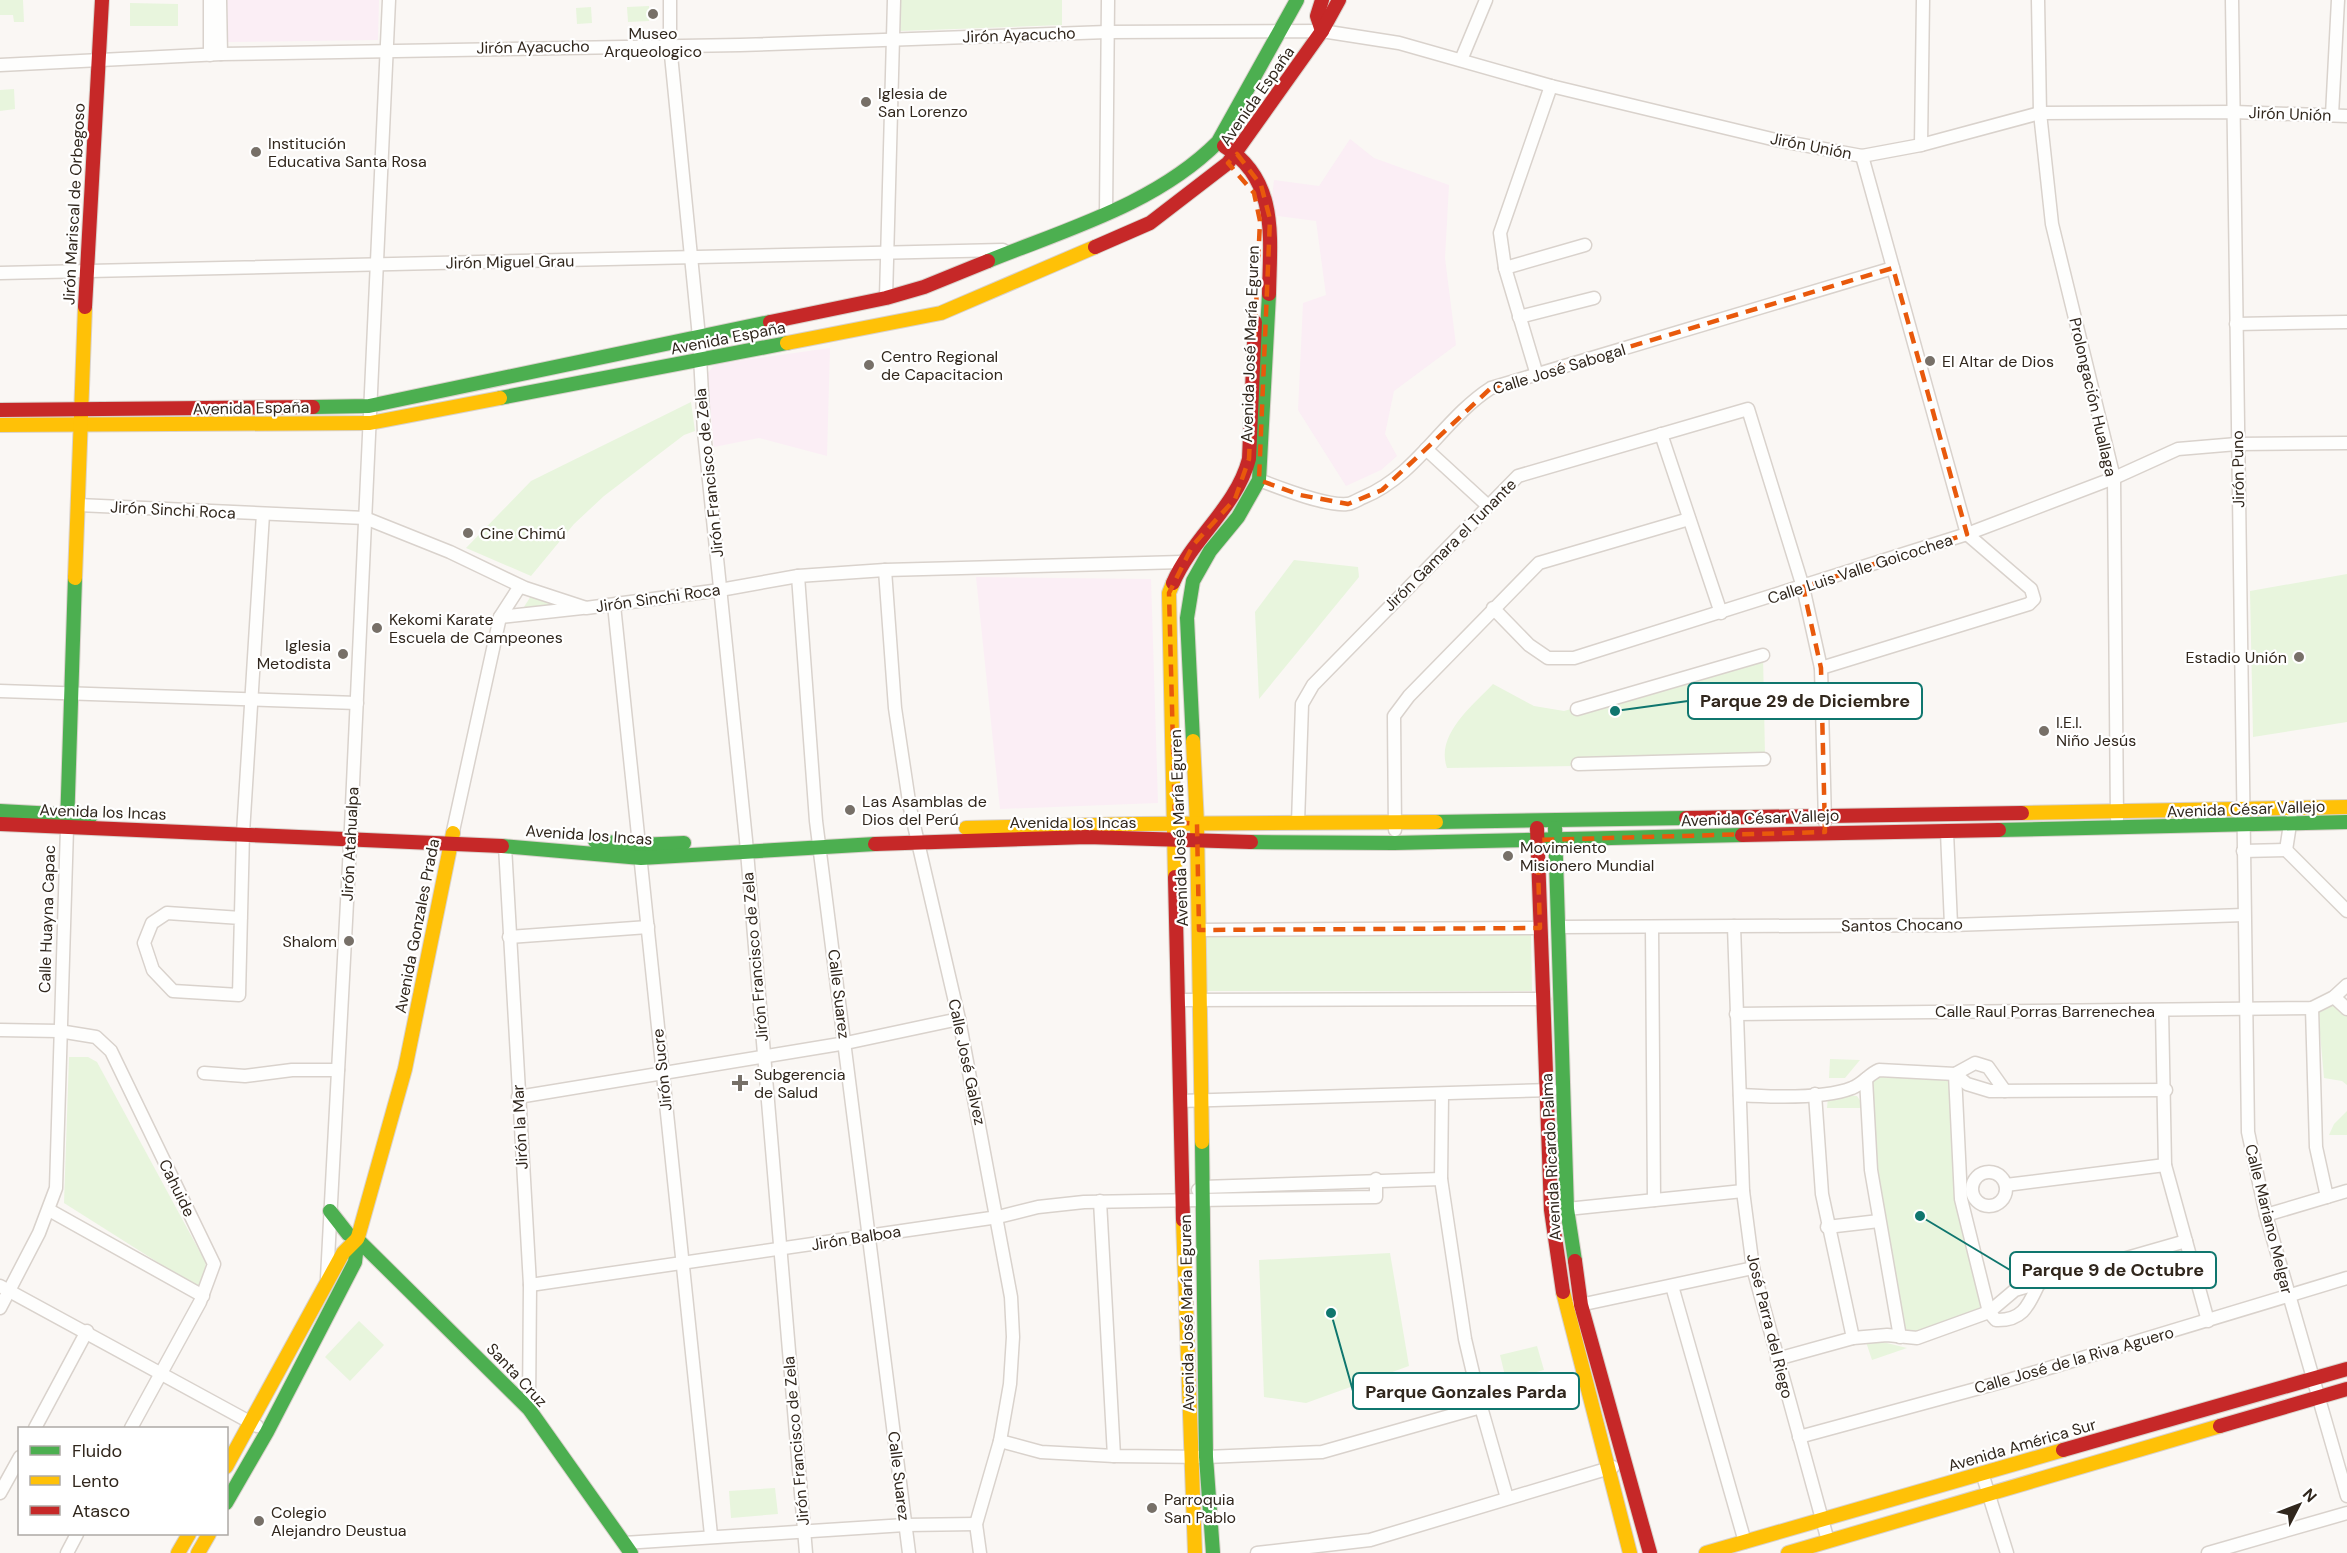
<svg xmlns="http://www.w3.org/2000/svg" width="2347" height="1553" font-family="'DM Sans',sans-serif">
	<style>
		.commercial { fill: #fbeef5 }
		.green { fill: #e8f5dd }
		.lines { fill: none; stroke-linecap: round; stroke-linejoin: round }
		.street-casing { stroke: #d9d2cc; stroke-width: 15 }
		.fast-casing { stroke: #d9d2cc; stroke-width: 16 }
		.slow-casing { stroke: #d9d2cc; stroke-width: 16 }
		.jam-casing { stroke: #d9d2cc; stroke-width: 16 }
		.street { stroke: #fefefd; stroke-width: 12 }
		.fast { stroke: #4caf50; stroke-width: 14 }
		.slow { stroke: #ffc107; stroke-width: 14 }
		.jam { stroke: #c62828; stroke-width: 14 }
		.marked { fill: none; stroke: #e8590c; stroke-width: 4.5; stroke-dasharray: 12 8; stroke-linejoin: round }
		.poi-dot { fill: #777068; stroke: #fff; stroke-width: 2 }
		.labels { text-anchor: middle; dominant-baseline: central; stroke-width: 4.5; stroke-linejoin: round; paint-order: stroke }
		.poi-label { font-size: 16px; fill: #31271d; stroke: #fff; text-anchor: start }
		.street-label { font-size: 16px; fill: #31271d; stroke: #fff }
		.leader { fill: none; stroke: #0f766e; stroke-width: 2 }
		.callout-dot { fill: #0f766e; stroke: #fff; stroke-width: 2 }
		.callout { fill: #fff; stroke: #0f766e; stroke-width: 2 }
		.callout-label { font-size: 18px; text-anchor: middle; font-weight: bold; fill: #31271d }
	</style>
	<rect width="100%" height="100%" fill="#faf7f4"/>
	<g class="commercial">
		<path d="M 227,0 L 379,0 L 378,40 L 228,42 Z"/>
		<path d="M 1350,139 L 1374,158 L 1449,185 L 1445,258 L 1456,345 L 1394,391 L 1385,434 L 1397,456 L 1381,470 L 1346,486 L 1298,410 L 1303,303 L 1326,295 L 1316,221 L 1270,215 L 1274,180 L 1319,186 Z"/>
		<path d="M 830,348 L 827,456 L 759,438 L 714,447 L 707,374 L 715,364 Z"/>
		<path d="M 976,577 L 1151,579 L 1158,803 L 1000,809 Z"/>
	</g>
	<g class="green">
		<path d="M 0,0 L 23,0 L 24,22 L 14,22 L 13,15 L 0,15 Z"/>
		<path d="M 901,0 L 1062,0 L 1062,25 L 900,31 Z"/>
		<path d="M 130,3 L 178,4 L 178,26 L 130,26 Z"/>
		<path d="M 649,6 L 649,21 L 628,22 L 627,7 Z"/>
		<path d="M 591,7 L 592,23 L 577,24 L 576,8 Z"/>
		<path d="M 14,89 L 15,109 L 0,111 L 0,90 Z"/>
		<path d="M 691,402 L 695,431 L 684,435 L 604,496 L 574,524 L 531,576 L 466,548 L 531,481 Z"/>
		<path d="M 1294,560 L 1358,567 L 1359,577 L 1259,699 L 1255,612 Z"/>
		<path d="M 2347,574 L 2347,722 L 2253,737 L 2250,591 Z"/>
		<path d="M 531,596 L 557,606 L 522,610 Z"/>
		<path d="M 1763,654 L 1765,756 L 1576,758 L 1576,766 L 1447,768 C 1435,735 1473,705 1493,684 L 1534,706 L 1564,711 Z"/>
		<path d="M 1206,934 L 1531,935 L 1532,991 L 1207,991 Z"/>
		<path d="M 2338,1003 L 2347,1012 L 2347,1085 L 2342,1081 L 2324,1078 L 2318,1011 Z"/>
		<path d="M 69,1057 L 88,1057 L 97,1062 L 206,1263 L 200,1289 L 64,1203 Z"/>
		<path d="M 1830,1059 L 1860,1060 L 1845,1078 L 1829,1078 Z"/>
		<path d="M 1881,1074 L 1950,1077 L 1954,1192 L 1984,1310 L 1913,1332 L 1903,1328 L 1874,1154 L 1873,1076 Z"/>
		<path d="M 1831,1095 L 1857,1096 L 1861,1102 L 1861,1108 L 1827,1108 L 1828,1097 Z"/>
		<path d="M 2347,1111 L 2347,1135 L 2329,1135 L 2334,1124 Z"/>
		<path d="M 1390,1253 L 1409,1366 L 1306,1403 L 1264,1397 L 1259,1260 Z"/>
		<path d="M 359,1321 L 384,1345 L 350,1381 L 325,1357 Z"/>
		<path d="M 1871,1339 L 1907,1348 L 1872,1360 L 1866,1342 Z"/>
		<path d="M 1537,1346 L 1544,1370 L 1506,1380 L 1500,1355 Z"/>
		<path d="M 775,1488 L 778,1514 L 731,1518 L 729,1491 Z"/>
	</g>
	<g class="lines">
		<defs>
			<g id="street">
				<path d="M 210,0 L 210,55"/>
				<path d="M 220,0 L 221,54"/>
				<path d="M 670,0 L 670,45 L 699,337 L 704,432 L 746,840 L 806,1553"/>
				<path d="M 2038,0 L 2040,113 L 2052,224 L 2114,478 L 2117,819"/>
				<path d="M 2232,0 L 2248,1132 L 2266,1215 L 2347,1496"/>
				<path d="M 1461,60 L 1486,0"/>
				<path d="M 0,65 L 221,54 L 740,45 L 1107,32 L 1322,31 L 1399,43 L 1551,86 L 1776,140 L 1862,156 L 1921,145 L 2040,113 L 2234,112 L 2347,116"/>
				<path d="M 2332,115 L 2338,0"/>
				<path d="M 1921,145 L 1923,0"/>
				<path d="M 1106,214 L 1108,0"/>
				<path d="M 1505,268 L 1585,245"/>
				<path d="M 0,273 L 1003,250"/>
				<path d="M 886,298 L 894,0"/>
				<path d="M 1519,317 L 1594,298"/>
				<path d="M 2236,324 L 2347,322"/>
				<path d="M 1537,375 L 1505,268 L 1500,233 L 1551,86"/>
				<path d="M 1661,434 L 1721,613"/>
				<path d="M 1426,449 L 1487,505"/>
				<path d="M 1259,480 C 1280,488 1325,506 1347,504 C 1352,504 1359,499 1364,497 C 1417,475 1444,418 1491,388 L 1893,268"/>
				<path d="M 78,505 L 365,518 L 450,552 L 525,588 L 586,608 L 720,590 L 798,576 L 885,570 L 1182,562"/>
				<path d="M 885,570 L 895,708 L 910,808 L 959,1019 L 1011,1297 L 1013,1337 L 1010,1384 L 1000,1441 L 976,1524 L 980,1553"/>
				<path d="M 798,576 L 816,821 L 909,1553"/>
				<path d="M 614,605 L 711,1535"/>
				<path d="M 1493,608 L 1529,645 L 1548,658 L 1574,658 L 1967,534 L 2114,478 L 2178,449 L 2237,444 L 2347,443"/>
				<path d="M 500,617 L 582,608"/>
				<path d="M 1821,668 L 2029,604 L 2034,599 L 2031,589 L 1967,534 L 1862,156"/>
				<path d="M 0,691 L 357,703"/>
				<path d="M 1577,709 L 1763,655"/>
				<path d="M 1578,764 L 1764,759"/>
				<path d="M 1298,823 L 1302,704 L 1313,685 L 1518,476 L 1748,409 L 1803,587 L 1821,668 L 1825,822"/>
				<path d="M 1395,830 L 1394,716 L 1409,696 L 1539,563 L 1689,519"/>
				<path d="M 453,831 L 500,617 L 520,586"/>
				<path d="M 1947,832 L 1951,925"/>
				<path d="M 505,846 L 530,1285 L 529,1409"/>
				<path d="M 2286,850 L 2347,911"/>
				<path d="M 2286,850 L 2291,818"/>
				<path d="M 2243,851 L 2286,850"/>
				<path d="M 241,918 L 167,913 L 152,923 L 144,943 L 153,970 L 173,991 L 239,995 L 243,833 L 263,514"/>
				<path d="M 1734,926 L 1743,1191 L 1753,1268 L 1828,1541"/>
				<path d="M 1559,927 L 1951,925 L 2244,915"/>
				<path d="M 1652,927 L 1654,1200"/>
				<path d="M 1199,930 L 1540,928"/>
				<path d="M 509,937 L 648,927"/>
				<path d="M 2334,997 L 2347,1009"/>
				<path d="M 1178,1000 L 1544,999"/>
				<path d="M 2312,1008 L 2316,1147 L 2327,1197"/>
				<path d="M 2162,1010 L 2165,1165 L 2208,1321"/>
				<path d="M 1736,1014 L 2312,1008 L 2334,997 L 2347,985"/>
				<path d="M 0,1030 L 59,1031 L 96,1037 L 111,1051 L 214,1264 L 200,1302 L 131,1428"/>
				<path d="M 204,1073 L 245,1076 L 292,1070 L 338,1070"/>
				<path d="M 1955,1074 L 1961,1199 L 1989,1312 L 1996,1320 C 2024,1321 2029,1304 2040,1281"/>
				<path d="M 1955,1074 L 1967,1084 L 1990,1091 L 2166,1090"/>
				<path d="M 1866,1079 L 1871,1170 L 1900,1337"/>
				<path d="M 1815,1094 L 1822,1194 L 1853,1338"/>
				<path d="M 1442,1095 L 1441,1179 L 1465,1339 L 1481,1407 L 1507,1498"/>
				<path d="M 1740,1095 C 1771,1097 1824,1099 1852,1088 C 1863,1084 1869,1074 1879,1070 L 1955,1074 L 1975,1063 L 1988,1067 L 2005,1091"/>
				<path d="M 518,1097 L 846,1043 L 959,1019"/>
				<path d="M 1180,1101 L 1552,1090"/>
				<circle cx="1989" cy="1189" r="17"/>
				<path d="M 2006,1185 L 2165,1165"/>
				<path d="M 1198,1190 L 1202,1187 L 1441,1179"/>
				<path d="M 1100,1201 L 1114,1456"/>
				<path d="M 1567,1209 L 1743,1191"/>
				<path d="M 49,1210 L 203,1296"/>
				<path d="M 2266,1215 L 2347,1191"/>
				<path d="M 1827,1227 L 1879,1221"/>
				<path d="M 327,1278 L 351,827 L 389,0"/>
				<path d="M 530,1285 L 998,1217 L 1038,1207 L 1084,1202 L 1376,1197 L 1376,1179"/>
				<path d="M 0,1286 L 257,1426"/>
				<path d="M 1672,1286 L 1745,1542"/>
				<path d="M 1575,1306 L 1753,1268"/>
				<path d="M 0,1308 L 39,1233 L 56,1188 L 67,828"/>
				<path d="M 1777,1359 L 1853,1338 L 1887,1335 L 1917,1338 L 1989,1312 L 2015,1290 L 2186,1241"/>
				<path d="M 35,1428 L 87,1331"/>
				<path d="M 1799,1437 L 2009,1380 L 2347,1278"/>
				<path d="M 1000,1441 L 1041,1452 L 1114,1456 L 1206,1457 L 1322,1452 L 1481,1407"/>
				<path d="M 1982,1473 L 2007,1553"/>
				<path d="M 0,1493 L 20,1457"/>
				<path d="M 624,1543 L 905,1525 L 976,1524"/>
				<path d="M 67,1553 L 77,1534"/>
				<path d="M 1257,1553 L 1370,1540 L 1613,1467"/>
				<path d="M 2208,1553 L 2347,1513"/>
			</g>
			<g id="fast">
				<path d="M 988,261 C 1067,229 1156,204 1218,142 L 1297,0"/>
				<path d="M 500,398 L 787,343"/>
				<path d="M 313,407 L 369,406 L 770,322"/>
				<path d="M 1193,741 L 1187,618 L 1193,581 L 1210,551 L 1238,517 L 1259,480 L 1269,294"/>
				<path d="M 0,811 L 91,816"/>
				<path d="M 1436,822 L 1686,818"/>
				<path d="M 67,826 L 75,578"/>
				<path d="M 1555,828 L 1567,1209 L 1575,1261"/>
				<path d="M 1999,830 L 2347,822"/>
				<path d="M 595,841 L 639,845 L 684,843"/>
				<path d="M 1251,842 L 1394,843 L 1742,835"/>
				<path d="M 502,846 L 641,858 L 875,844"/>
				<path d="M 1202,1142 L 1206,1457 L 1213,1553"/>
				<path d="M 330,1211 L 348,1234 L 357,1239 L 529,1409 L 631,1553"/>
				<path d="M 226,1503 L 267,1432 L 355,1262 L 358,1237"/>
			</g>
			<g id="slow">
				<path d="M 787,343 L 941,313 L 1095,247"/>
				<path d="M 0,425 L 370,423 L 500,398"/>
				<path d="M 75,578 L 85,307"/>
				<path d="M 1173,583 L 1169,593 L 1175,877"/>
				<path d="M 1193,741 L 1197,824 L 1202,1142"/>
				<path d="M 2022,813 L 2347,807"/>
				<path d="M 966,828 L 1138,824 L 1436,822"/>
				<path d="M 1183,1220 L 1195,1553"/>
				<path d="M 358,1237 L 405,1069 L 453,833"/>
				<path d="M 1563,1292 L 1630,1553"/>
				<path d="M 226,1467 L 343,1253 L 357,1239"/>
				<path d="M 178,1553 L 189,1534"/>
				<path d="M 198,1553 L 209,1534"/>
				<path d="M 1706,1553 L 2063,1450"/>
				<path d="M 1788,1553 L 2220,1426"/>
			</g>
			<g id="jam">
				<path d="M 1322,0 L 1317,16 L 1322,31"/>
				<path d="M 1224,146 C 1279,180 1270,238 1269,294"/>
				<path d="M 1095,247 L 1150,223 L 1228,163 L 1322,31 L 1339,0"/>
				<path d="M 85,307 L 102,0"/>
				<path d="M 770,322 L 886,298 L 924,287 L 988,261"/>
				<path d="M 0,410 L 313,407"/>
				<path d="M 1173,583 C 1193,537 1236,508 1249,459 L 1255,322"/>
				<path d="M 1686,818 L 2022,813"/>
				<path d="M 0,824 L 502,846"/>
				<path d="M 1537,828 L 1551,1210 L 1563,1292"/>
				<path d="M 1742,835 L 1999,830"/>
				<path d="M 875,844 L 1087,837 L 1251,842"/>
				<path d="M 1175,877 L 1183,1220"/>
				<path d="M 1575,1261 L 1581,1305 L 1650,1553"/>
				<path d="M 2220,1426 L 2347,1389"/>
				<path d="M 2063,1450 L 2347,1369"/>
			</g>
		</defs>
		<use href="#street" class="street-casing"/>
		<use href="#fast" class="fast-casing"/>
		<use href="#slow" class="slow-casing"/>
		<use href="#jam" class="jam-casing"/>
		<use href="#street" class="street"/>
		<use href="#fast" class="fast"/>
		<use href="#slow" class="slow"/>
		<use href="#jam" class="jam"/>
	</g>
	<path class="marked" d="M 1237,154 L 1261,185 L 1270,219 L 1259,480 L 1300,495 L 1348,504 L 1382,490 L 1491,388 L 1893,268 L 1967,534 L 1803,587 L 1821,668 L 1825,832 L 1537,840 L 1540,928 L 1199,930 L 1197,824 L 1175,822 L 1169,593 L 1193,545 L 1235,499 L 1249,459 L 1260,221 L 1254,193 L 1228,163 Z"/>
	<g class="poi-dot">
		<circle cx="653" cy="14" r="6"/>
		<circle cx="866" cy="102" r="6"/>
		<circle cx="256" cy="152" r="6"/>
		<circle cx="1930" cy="361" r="6"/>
		<circle cx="869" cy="365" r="6"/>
		<circle cx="468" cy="533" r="6"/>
		<circle cx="377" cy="628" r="6"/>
		<circle cx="343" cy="654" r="6"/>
		<circle cx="2299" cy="657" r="6"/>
		<circle cx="2044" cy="731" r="6"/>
		<circle cx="850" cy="810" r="6"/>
		<circle cx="1508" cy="856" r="6"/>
		<circle cx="349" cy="941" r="6"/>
		<path d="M737 1074h6v6h6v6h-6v6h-6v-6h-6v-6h6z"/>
		<circle cx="1152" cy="1508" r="6"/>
		<circle cx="259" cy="1521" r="6"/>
	</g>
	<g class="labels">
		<g class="poi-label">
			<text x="653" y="33" text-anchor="middle">Museo<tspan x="653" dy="18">Arqueologico</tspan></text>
			<text x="878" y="93">Iglesia de<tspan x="878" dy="18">San Lorenzo</tspan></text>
			<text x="268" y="143">Institución<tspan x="268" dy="18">Educativa Santa Rosa</tspan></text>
			<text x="881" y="356">Centro Regional<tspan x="881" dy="18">de Capacitacion</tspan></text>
			<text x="1942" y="361">El Altar de Dios</text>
			<text x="480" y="533">Cine Chimú</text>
			<text x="389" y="619">Kekomi Karate<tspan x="389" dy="18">Escuela de Campeones</tspan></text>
			<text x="331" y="645" text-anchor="end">Iglesia<tspan x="331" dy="18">Metodista</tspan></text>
			<text x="2287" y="657" text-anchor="end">Estadio Unión</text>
			<text x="2056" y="722">I.E.I.<tspan x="2056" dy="18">Niño Jesús</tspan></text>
			<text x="862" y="801">Las Asamblas de<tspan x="862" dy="18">Dios del Perú</tspan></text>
			<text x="1520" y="847">Movimiento<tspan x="1520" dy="18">Misionero Mundial</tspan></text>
			<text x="337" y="941" text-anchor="end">Shalom</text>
			<text x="754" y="1074">Subgerencia<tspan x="754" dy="18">de Salud</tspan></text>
			<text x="1164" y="1499">Parroquia<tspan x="1164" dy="18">San Pablo</tspan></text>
			<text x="271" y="1512">Colegio<tspan x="271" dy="18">Alejandro Deustua</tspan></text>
		</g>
		<g class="street-label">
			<text transform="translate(1019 35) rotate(-2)">Jirón Ayacucho</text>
			<text transform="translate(533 47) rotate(-1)">Jirón Ayacucho</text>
			<text transform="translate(1257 96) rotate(-55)">Avenida España</text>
			<text transform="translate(2290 114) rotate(2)">Jirón Unión</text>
			<text transform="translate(1811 146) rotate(11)">Jirón Unión</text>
			<text transform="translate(74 204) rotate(-87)">Jirón Mariscal de Orbegoso</text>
			<text transform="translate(510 262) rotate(-1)">Jirón Miguel Grau</text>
			<text transform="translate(728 338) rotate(-11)">Avenida España</text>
			<text transform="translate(1250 344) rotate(-88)">Avenida José María Eguren</text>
			<text transform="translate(1559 369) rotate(-17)">Calle José Sabogal</text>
			<text transform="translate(2093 397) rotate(77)">Prolongación Huallaga</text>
			<text transform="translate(251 408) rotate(-1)">Avenida España</text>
			<text transform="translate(2238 469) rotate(-91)">Jirón Puno</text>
			<text transform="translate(709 473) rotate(-96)">Jirón Francisco de Zela</text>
			<text transform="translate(173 510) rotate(3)">Jirón Sinchi Roca</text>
			<text transform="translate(1450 545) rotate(-45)">Jirón Gamara el Tunante</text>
			<text transform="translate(1860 569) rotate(-18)">Calle Luis Valle Goicochea</text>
			<text transform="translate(658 598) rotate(-8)">Jirón Sinchi Roca</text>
			<text transform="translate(2246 809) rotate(-2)">Avenida César Vallejo</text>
			<text transform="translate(103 812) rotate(2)">Avenida los Incas</text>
			<text transform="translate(1760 818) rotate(-2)">Avenida César Vallejo</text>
			<text x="1073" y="822">Avenida los Incas</text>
			<text transform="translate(1179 828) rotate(-92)">Avenida José María Eguren</text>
			<text transform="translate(589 835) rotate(4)">Avenida los Incas</text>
			<text transform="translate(350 844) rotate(-87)">Jirón Atahualpa</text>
			<text transform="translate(47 919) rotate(-88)">Calle Huayna Capac</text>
			<text transform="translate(1902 925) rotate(-1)">Santos Chocano</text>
			<text transform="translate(417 926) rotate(-79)">Avenida Gonzales Prada</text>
			<text transform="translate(755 957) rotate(-95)">Jirón Francisco de Zela</text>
			<text transform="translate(839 994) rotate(83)">Calle Suarez</text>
			<text x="2045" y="1011">Calle Raul Porras Barrenechea</text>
			<text transform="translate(967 1062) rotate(78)">Calle José Galvez</text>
			<text transform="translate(662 1070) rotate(-96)">Jirón Sucre</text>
			<text transform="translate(520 1127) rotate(-93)">Jirón la Mar</text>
			<text transform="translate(1551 1157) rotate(-93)">Avenida Ricardo Palma</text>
			<text transform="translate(177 1188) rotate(64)">Cahuide</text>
			<text transform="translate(2269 1219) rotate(76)">Calle Mariano Melgar</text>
			<text transform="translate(856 1238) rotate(-9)">Jirón Balboa</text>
			<text transform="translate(1187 1313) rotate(-91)">Avenida José María Eguren</text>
			<text transform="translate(1770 1326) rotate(76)">José Parra del Riego</text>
			<text transform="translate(2074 1360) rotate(-16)">Calle José de la Riva Aguero</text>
			<text transform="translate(517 1375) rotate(47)">Santa Cruz</text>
			<text transform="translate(796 1441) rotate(-95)">Jirón Francisco de Zela</text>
			<text transform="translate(2022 1445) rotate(-16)">Avenida América Sur</text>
			<text transform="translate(899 1476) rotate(83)">Calle Suarez</text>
		</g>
	</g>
	<path class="leader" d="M1615 711L1688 701M1920 1216L2010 1270M1331 1313L1353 1391"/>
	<g class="callout-dot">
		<circle cx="1615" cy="711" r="6"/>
		<circle cx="1920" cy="1216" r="6"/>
		<circle cx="1331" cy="1313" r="6"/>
	</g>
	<g class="callout">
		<rect x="1688" y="683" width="234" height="36" rx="6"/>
		<rect x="2010" y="1252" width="206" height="36" rx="6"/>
		<rect x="1353" y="1373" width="226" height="36" rx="6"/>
	</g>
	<g class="callout-label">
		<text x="1805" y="707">Parque 29 de Diciembre</text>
		<text x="2113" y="1276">Parque 9 de Octubre</text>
		<text x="1466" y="1398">Parque Gonzales Parda</text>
	</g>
	<rect x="18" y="1427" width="210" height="108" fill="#ffffff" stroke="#ada9a5" stroke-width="1.5"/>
	<rect x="30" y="1446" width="30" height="9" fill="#4caf50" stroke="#ada9a5" stroke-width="1.5"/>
	<text x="72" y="1457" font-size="18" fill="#31271d">Fluido</text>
	<rect x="30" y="1476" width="30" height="9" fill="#ffc107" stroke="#ada9a5" stroke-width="1.5"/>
	<text x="72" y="1487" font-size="18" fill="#31271d">Lento</text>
	<rect x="30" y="1506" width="30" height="9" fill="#c62828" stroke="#ada9a5" stroke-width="1.5"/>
	<text x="72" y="1517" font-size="18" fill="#31271d">Atasco</text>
	<g transform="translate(2299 1505) rotate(48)" stroke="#ffffff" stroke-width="4.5" paint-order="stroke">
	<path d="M0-4.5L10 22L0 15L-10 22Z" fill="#31271d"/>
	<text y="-9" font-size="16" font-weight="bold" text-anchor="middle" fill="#31271d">N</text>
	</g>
</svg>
